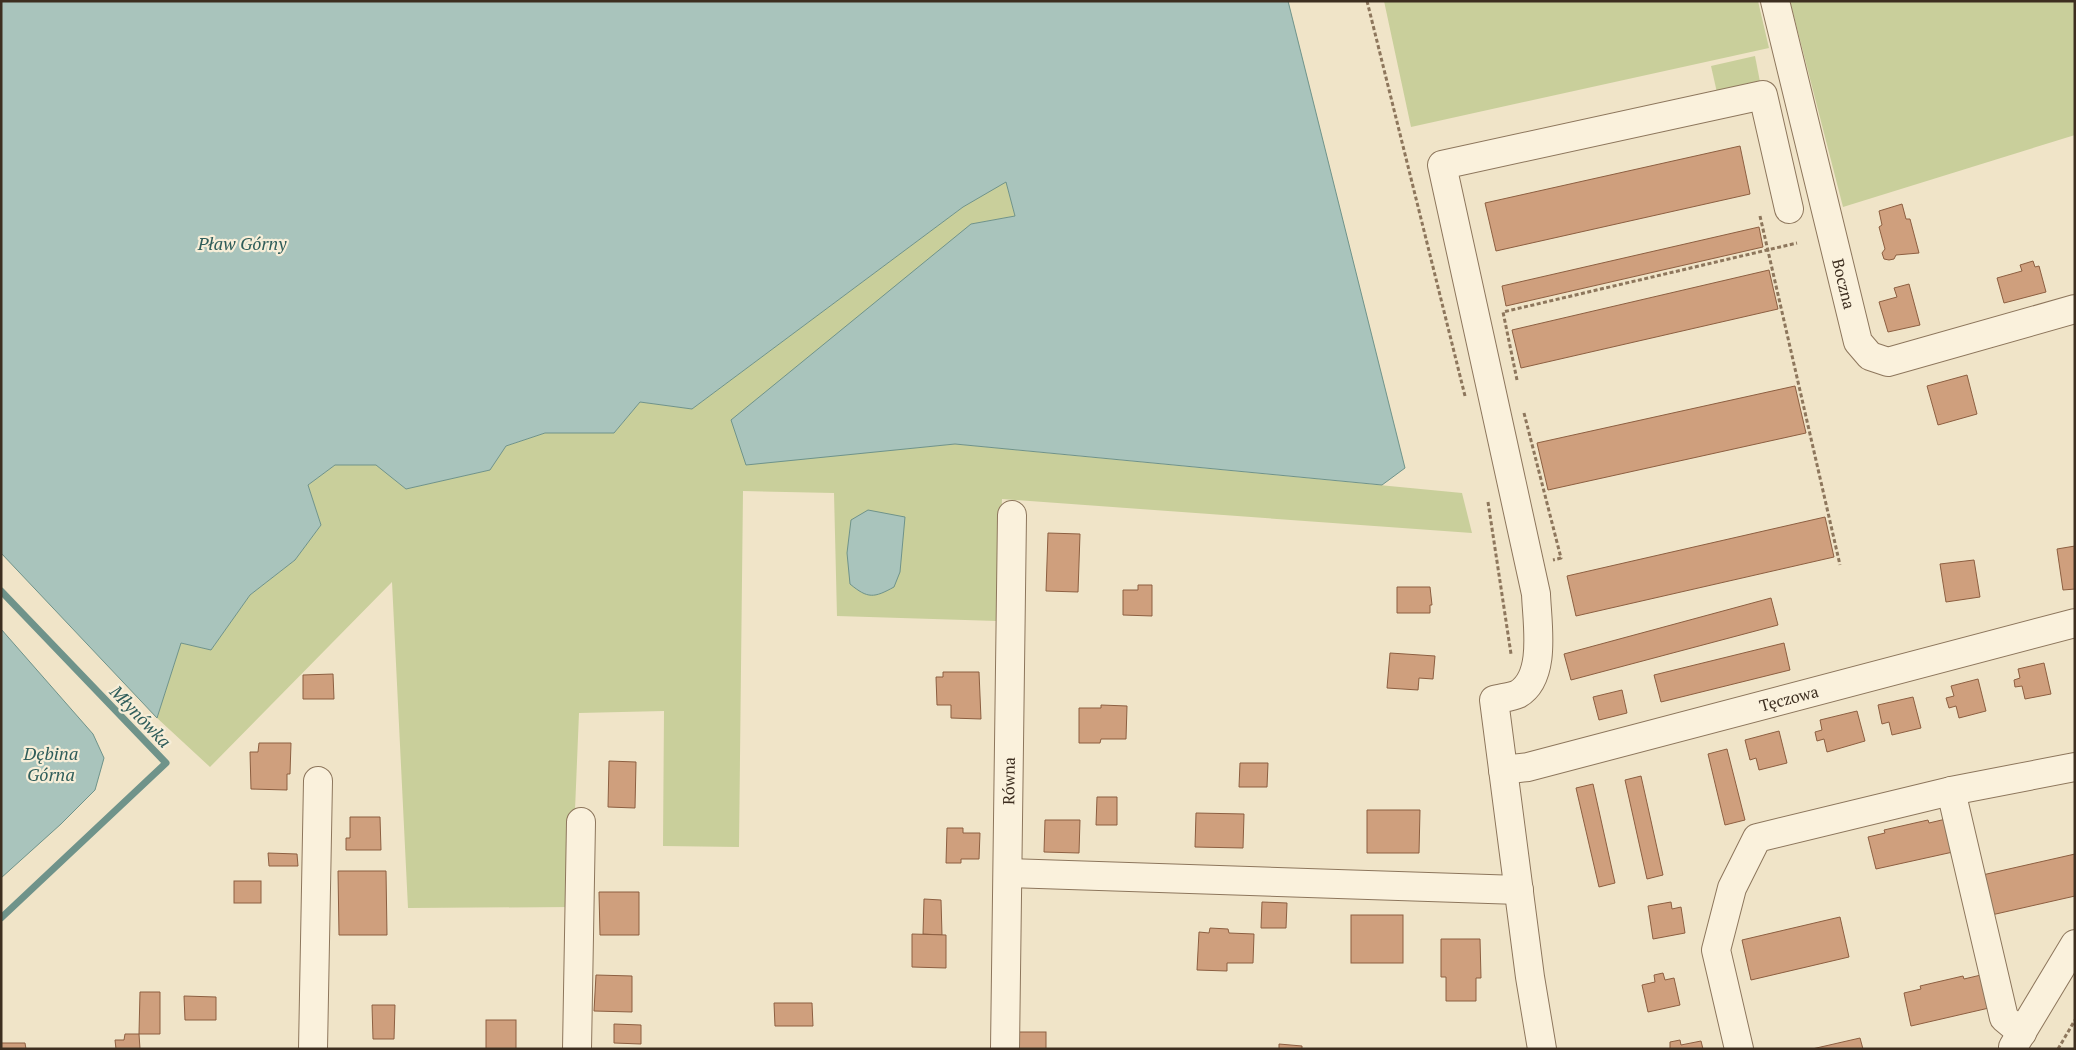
<svg xmlns="http://www.w3.org/2000/svg" width="2076" height="1050" font-family="'PT Serif',serif">
	<style>
		.green { fill: #c9cf9b }
		.water { fill: #a9c4bc; stroke: #6f938a }
		.lines { fill: none; stroke-linecap: round; stroke-linejoin: round }
		.stream { stroke: #6f938a; stroke-width: 7 }
		.building { fill: #cf9f7d; stroke: #8d5f41 }
		.minor-casing { stroke: #8d765c; stroke-width: 30 }
		.path { stroke: #8d765c; stroke-width: 3; stroke-dasharray: 4 2.5; stroke-linecap: butt }
		.minor { stroke: #faf1dc; stroke-width: 28 }
		.labels { text-anchor: middle; dominant-baseline: central; stroke-width: 4.5; stroke-linejoin: round; paint-order: stroke }
		.street-label { font-size: 16px; fill: #3d2e20; stroke: #f7eed8 }
		.water-label { font-size: 18px; font-style: italic; fill: #2f5d5a; stroke: #f7eed8 }
	</style>
	<rect width="100%" height="100%" fill="#f0e4c8"/>
	<g class="green">
		<path d="M 1384,1 L 1758,1 L 1769,48 L 1411,127 Z"/>
		<path d="M 1790,1 L 2075,1 L 2075,135 L 1843,207 Z"/>
		<path d="M 1755,56 L 1761,87 L 1718,97 L 1711,66 Z"/>
		<path d="M 1006,181 L 1015,216 L 971,224 L 746,464 L 955,444 L 1462,493 L 1472,533 L 1002,499 L 997,621 L 837,616 L 834,493 L 743,491 L 739,847 L 663,846 L 664,711 L 579,713 L 571,907 L 408,908 L 392,582 L 210,767 L 157,718 L 181,643 L 211,650 L 250,595 L 295,560 L 321,525 L 308,485 L 335,465 L 377,465 L 406,489 L 490,470 L 506,446 L 545,433 L 614,433 L 640,402 L 692,409 L 963,207 Z"/>
	</g>
	<g class="water">
		<path d="M 1,1 L 1288,1 L 1405,468 L 1382,485 L 955,444 L 746,465 L 731,420 L 971,224 L 1015,216 L 1006,182 L 963,207 L 692,409 L 640,402 L 614,433 L 545,433 L 506,446 L 490,470 L 406,489 L 376,465 L 335,465 L 308,485 L 321,525 L 295,560 L 250,595 L 211,650 L 181,643 L 157,718 L 1,553 Z"/>
		<path d="M 868,510 L 905,517 L 900,572 L 894,587 C 874,598 868,599 850,584 L 847,553 L 851,520 Z"/>
		<path d="M 1,629 L 93,734 L 104,758 L 95,790 L 61,824 L 1,878 Z"/>
	</g>
	<g class="lines">
		<path class="stream" d="M 1,591 L 166,763 L 1,918"/>
	</g>
	<g class="building">
		<path d="M 1740,146 L 1750,194 L 1496,251 L 1485,203 Z"/>
		<path d="M 1902,204 L 1906,219 L 1910,219 L 1919,253 L 1896,255 L 1894,259 L 1889,260 L 1884,259 L 1882,253 L 1885,249 L 1879,227 L 1882,225 L 1879,211 Z"/>
		<path d="M 1759,227 L 1763,247 L 1506,306 L 1502,286 Z"/>
		<path d="M 2033,261 L 2035,267 L 2039,266 L 2046,292 L 2004,303 L 1997,278 L 2022,271 L 2020,265 Z"/>
		<path d="M 1769,270 L 1778,309 L 1521,368 L 1512,330 Z"/>
		<path d="M 1909,284 L 1920,325 L 1888,332 L 1879,302 L 1897,297 L 1894,288 Z"/>
		<path d="M 1967,375 L 1977,414 L 1938,425 L 1927,386 Z"/>
		<path d="M 1795,386 L 1806,433 L 1548,490 L 1537,443 Z"/>
		<path d="M 1825,517 L 1834,557 L 1576,616 L 1567,576 Z"/>
		<path d="M 1048,533 L 1080,534 L 1078,592 L 1046,591 Z"/>
		<path d="M 2075,546 L 2075,589 L 2063,590 L 2057,549 Z"/>
		<path d="M 1974,560 L 1980,597 L 1946,602 L 1940,564 Z"/>
		<path d="M 1138,585 L 1152,585 L 1152,616 L 1123,615 L 1123,590 L 1138,590 Z"/>
		<path d="M 1397,587 L 1430,587 L 1432,605 L 1430,605 L 1430,613 L 1397,613 Z"/>
		<path d="M 1771,598 L 1778,625 L 1571,680 L 1564,654 Z"/>
		<path d="M 1784,643 L 1790,670 L 1661,702 L 1654,675 Z"/>
		<path d="M 1390,653 L 1435,656 L 1433,679 L 1419,678 L 1418,690 L 1387,688 Z"/>
		<path d="M 2044,663 L 2051,694 L 2025,699 L 2022,686 L 2015,687 L 2014,680 L 2020,678 L 2018,669 Z"/>
		<path d="M 943,672 L 979,672 L 981,719 L 951,718 L 951,705 L 937,705 L 936,677 L 943,677 Z"/>
		<path d="M 333,674 L 334,699 L 303,699 L 303,675 Z"/>
		<path d="M 1978,679 L 1986,711 L 1959,718 L 1956,706 L 1949,708 L 1946,698 L 1954,696 L 1951,686 Z"/>
		<path d="M 1622,690 L 1627,713 L 1599,720 L 1593,697 Z"/>
		<path d="M 1913,697 L 1921,728 L 1892,735 L 1889,722 L 1882,724 L 1878,705 Z"/>
		<path d="M 1101,705 L 1127,706 L 1126,739 L 1101,739 L 1100,743 L 1079,743 L 1079,708 L 1101,708 Z"/>
		<path d="M 1857,711 L 1865,741 L 1827,752 L 1824,739 L 1817,741 L 1815,732 L 1822,730 L 1820,720 Z"/>
		<path d="M 1779,731 L 1787,763 L 1759,770 L 1756,758 L 1750,760 L 1745,740 Z"/>
		<path d="M 259,743 L 291,743 L 290,774 L 287,774 L 287,790 L 251,789 L 250,752 L 258,752 Z"/>
		<path d="M 1727,749 L 1745,820 L 1725,825 L 1708,754 Z"/>
		<path d="M 609,761 L 636,762 L 635,808 L 608,807 Z"/>
		<path d="M 1240,763 L 1268,763 L 1267,787 L 1239,787 Z"/>
		<path d="M 1641,776 L 1663,875 L 1647,879 L 1625,780 Z"/>
		<path d="M 1593,784 L 1615,883 L 1599,887 L 1576,788 Z"/>
		<path d="M 1097,797 L 1117,797 L 1117,825 L 1096,825 Z"/>
		<path d="M 1367,810 L 1420,810 L 1419,853 L 1367,853 Z"/>
		<path d="M 1196,813 L 1244,814 L 1243,848 L 1195,847 Z"/>
		<path d="M 350,817 L 380,817 L 381,850 L 346,850 L 346,838 L 350,838 Z"/>
		<path d="M 1946,819 L 1953,852 L 1876,869 L 1868,837 L 1885,833 L 1884,830 L 1928,820 L 1929,823 Z"/>
		<path d="M 1045,820 L 1080,820 L 1079,853 L 1044,852 Z"/>
		<path d="M 947,828 L 963,828 L 963,833 L 980,833 L 979,859 L 961,859 L 961,863 L 946,863 Z"/>
		<path d="M 268,853 L 297,854 L 298,866 L 269,866 Z"/>
		<path d="M 2075,854 L 2075,896 L 1987,916 L 1978,876 Z"/>
		<path d="M 338,871 L 386,871 L 387,935 L 339,935 Z"/>
		<rect x="234" y="881" width="27" height="22"/>
		<path d="M 599,892 L 639,892 L 639,935 L 600,935 Z"/>
		<path d="M 924,899 L 941,900 L 942,935 L 923,934 Z"/>
		<path d="M 1262,902 L 1287,903 L 1286,928 L 1261,928 Z"/>
		<path d="M 1671,902 L 1672,909 L 1681,907 L 1685,933 L 1653,939 L 1648,906 Z"/>
		<rect x="1351" y="915" width="52" height="48"/>
		<path d="M 1840,917 L 1849,957 L 1751,980 L 1742,940 Z"/>
		<path d="M 1210,928 L 1228,929 L 1229,933 L 1254,934 L 1253,963 L 1227,963 L 1227,971 L 1197,970 L 1199,932 L 1209,933 Z"/>
		<path d="M 912,934 L 946,935 L 946,968 L 912,967 Z"/>
		<path d="M 1441,939 L 1480,939 L 1481,978 L 1476,978 L 1476,1001 L 1446,1001 L 1446,977 L 1441,977 Z"/>
		<path d="M 1663,973 L 1665,980 L 1674,978 L 1680,1005 L 1648,1012 L 1642,985 L 1655,982 L 1654,975 Z"/>
		<path d="M 596,975 L 632,976 L 632,1012 L 594,1011 Z"/>
		<path d="M 1981,975 L 1989,1008 L 1911,1026 L 1904,993 L 1921,989 L 1920,986 L 1963,976 L 1964,979 Z"/>
		<path d="M 140,992 L 160,992 L 160,1034 L 139,1034 Z"/>
		<path d="M 184,996 L 216,997 L 216,1020 L 185,1020 Z"/>
		<path d="M 774,1003 L 812,1003 L 813,1026 L 775,1026 Z"/>
		<path d="M 372,1005 L 395,1005 L 394,1039 L 373,1039 Z"/>
		<rect x="486" y="1020" width="30" height="29"/>
		<path d="M 614,1024 L 641,1025 L 641,1044 L 614,1043 Z"/>
		<rect x="1019" y="1032" width="27" height="17"/>
		<path d="M 125,1034 L 139,1034 L 140,1049 L 116,1049 L 115,1040 L 124,1040 Z"/>
		<path d="M 1860,1038 L 1863,1049 L 1812,1049 Z"/>
		<path d="M 1680,1040 L 1681,1045 L 1701,1041 L 1703,1049 L 1670,1049 L 1670,1042 Z"/>
		<path d="M 1,1043 L 25,1043 L 26,1049 L 1,1049 Z"/>
		<path d="M 1279,1044 L 1302,1046 L 1302,1049 L 1279,1049 Z"/>
	</g>
	<g class="lines">
		<defs>
			<g id="minor">
				<path id="s1" d="M 1775,1 L 1858,342 L 1870,356 L 1888,362 L 2075,309"/>
				<path id="s2" d="M 1503,770 L 1528,767 L 2075,623"/>
				<path d="M 1951,791 L 2004,1018 L 2022,1033"/>
				<path d="M 1008,873 L 1519,890"/>
				<path d="M 2013,1047 L 2075,944"/>
				<path d="M 313,1049 L 318,781"/>
				<path d="M 577,1049 L 581,822"/>
				<path id="s3" d="M 1005,1049 L 1012,515"/>
				<path d="M 1542,1049 L 1530,977 L 1494,700 C 1501,698 1511,697 1518,694 C 1547,677 1537,623 1536,594 L 1442,165 L 1763,95 L 1789,209"/>
				<path d="M 1739,1049 L 1716,950 L 1732,888 L 1757,838 L 1951,791 L 2075,767"/>
			</g>
		</defs>
		<use href="#minor" class="minor-casing"/>
		<g class="path">
			<path d="M 1367,1 L 1465,396"/>
			<path d="M 1760,216 L 1840,565"/>
			<path d="M 1517,380 L 1503,312 L 1797,243"/>
			<path d="M 1524,413 L 1561,558 L 1553,560"/>
			<path d="M 1488,502 L 1511,654"/>
			<path d="M 2058,1049 L 2075,1020"/>
		</g>
		<use href="#minor" class="minor"/>
	</g>
	<g class="labels">
		<g class="street-label">
			<text stroke="none"><textPath href="#s1" startOffset="291">Boczna</textPath></text>
			<text stroke="none"><textPath href="#s2" startOffset="295">Tęczowa</textPath></text>
			<text stroke="none"><textPath href="#s3" startOffset="268">Równa</textPath></text>
		</g>
		<g class="water-label">
			<text x="242" y="243">Pław Górny</text>
			<text transform="translate(141 716) rotate(46)">Młynówka</text>
			<text x="51" y="753">Dębina<tspan x="51" dy="21">Górna</tspan></text>
		</g>
	</g>
	<rect width="2076" height="1050" fill="none" stroke="#3d2e20" stroke-width="5"/>
</svg>
